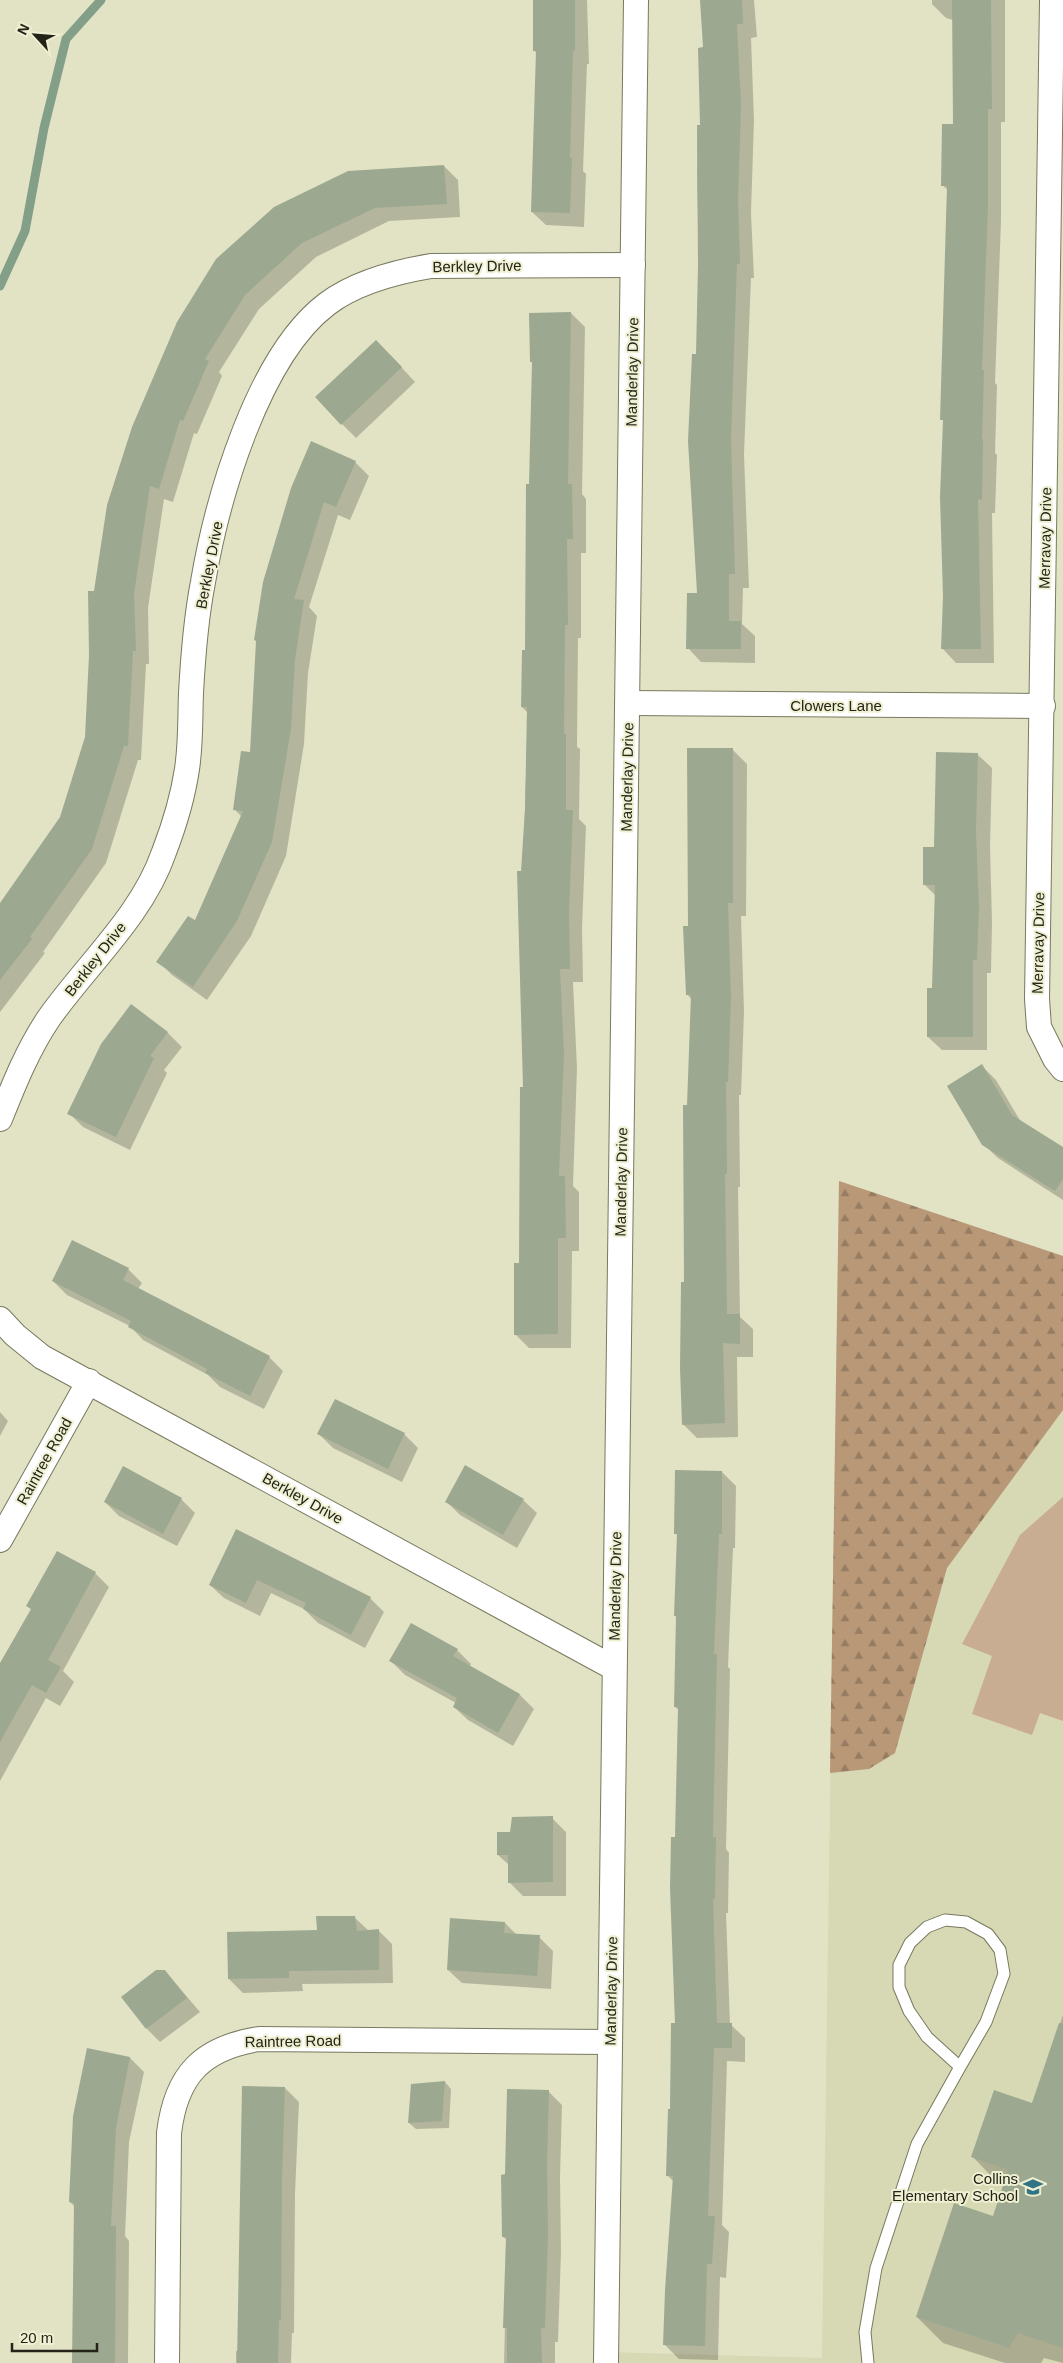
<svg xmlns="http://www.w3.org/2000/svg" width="1063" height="2363" font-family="Arial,sans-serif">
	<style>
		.built { fill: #d7d8b4 }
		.forest { fill: url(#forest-firs) }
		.park { fill: #c9ad92 }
		.shadow { fill: #0003 }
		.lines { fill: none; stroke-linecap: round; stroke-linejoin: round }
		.stream { stroke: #839f87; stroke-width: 9 }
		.building { fill: #9ca990 }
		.lane-casing { stroke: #78795e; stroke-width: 13 }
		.street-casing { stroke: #78795e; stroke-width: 26 }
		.lane { stroke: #fff; stroke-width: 11 }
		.street { stroke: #fff; stroke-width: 24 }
		.labels { text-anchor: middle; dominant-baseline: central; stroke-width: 4; stroke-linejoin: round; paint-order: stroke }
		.street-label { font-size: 15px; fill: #232318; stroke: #eff0d2 }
		.poi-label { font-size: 15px; fill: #232318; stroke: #eff0d2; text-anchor: end }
	</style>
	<defs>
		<pattern id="forest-firs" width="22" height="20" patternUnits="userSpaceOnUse" patternTransform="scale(1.25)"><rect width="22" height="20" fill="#b99878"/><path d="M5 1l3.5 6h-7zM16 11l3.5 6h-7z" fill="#967c61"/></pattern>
	</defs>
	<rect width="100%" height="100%" fill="#e2e3c5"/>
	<path class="built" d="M 839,1181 L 1063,1256 L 1063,2363 L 606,2363 L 606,2352 L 822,2358 Z"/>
	<path class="forest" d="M 839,1181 L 1063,1256 L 1063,1410 L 947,1568 L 895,1753 L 869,1769 L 830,1773 Z"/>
	<path class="park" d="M 1063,1497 L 1063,1721 L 1040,1713 L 1032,1735 L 972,1714 L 992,1656 L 962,1644 L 1020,1535 Z"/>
	<g class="shadow">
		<path d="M 534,0 L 587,0 L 589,64 L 587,64 L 583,171 L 586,174 L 584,227 L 546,225 L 532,212 L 537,54 L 534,50 Z"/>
		<path d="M 701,0 L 754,0 L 757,37 L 751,38 L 754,120 L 751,213 L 754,278 L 751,278 L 744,454 L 749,588 L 743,588 L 742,624 L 755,636 L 755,663 L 701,662 L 688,648 L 698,594 L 697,355 L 699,265 L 697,174 L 698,126 L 702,126 L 704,49 Z"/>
		<path d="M 932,0 L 1005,0 L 1005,122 L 1001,122 L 1001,221 L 995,383 L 997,385 L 995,453 L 997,455 L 995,513 L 992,513 L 994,663 L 956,663 L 943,649 L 944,422 L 942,419 L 948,190 L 942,185 L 954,125 L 953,20 L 946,18 L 932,4 Z"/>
		<path d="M 444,166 L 458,180 L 460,217 L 389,221 L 316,257 L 259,309 L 219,372 L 222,376 L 197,434 L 194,433 L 173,502 L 164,499 L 148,608 L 149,664 L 146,664 L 141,760 L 138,760 L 106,863 L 43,952 L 45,953 L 0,1012 L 0,911 L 61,818 L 86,737 L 95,592 L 217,260 Z"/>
		<path d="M 571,313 L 585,327 L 582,494 L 586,499 L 586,553 L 581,553 L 581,638 L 578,638 L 577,747 L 580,749 L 579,819 L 586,826 L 582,928 L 583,982 L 573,982 L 577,1068 L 573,1186 L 579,1192 L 579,1251 L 572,1251 L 571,1348 L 529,1348 L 515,1334 L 520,1264 L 524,1088 L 523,872 L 528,713 L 522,707 L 526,651 L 533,363 L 531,361 Z"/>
		<path d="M 390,355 L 415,382 L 356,438 L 342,424 Z"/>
		<path d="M 355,462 L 369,476 L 350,520 L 338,515 L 309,607 L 317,616 L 308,673 L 304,744 L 286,856 L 251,936 L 207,1000 L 172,975 L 158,961 L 195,922 L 242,817 L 234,809 L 251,754 L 292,489 Z"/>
		<path d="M 733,750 L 747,764 L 746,916 L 741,916 L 744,1012 L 741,1095 L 739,1095 L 740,1187 L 738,1187 L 740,1317 L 753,1329 L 753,1357 L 737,1357 L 738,1437 L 697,1438 L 683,1424 L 689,1106 L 692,1000 L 687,994 L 689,927 Z"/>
		<path d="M 978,755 L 992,768 L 990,846 L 992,922 L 991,973 L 987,973 L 987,1050 L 942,1050 L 928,1037 L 934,989 L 936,896 L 924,884 L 935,848 Z"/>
		<path d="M 131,1006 L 168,1033 L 182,1047 L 164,1070 L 167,1073 L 130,1150 L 83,1127 L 69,1113 Z"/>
		<path d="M 982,1066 L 996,1080 L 1021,1122 L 1063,1149 L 1063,1200 L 998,1158 L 983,1144 Z"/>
		<path d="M 128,1269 L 142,1283 L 138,1289 L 269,1357 L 283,1371 L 264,1409 L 220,1387 L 208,1375 L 143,1340 L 130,1326 L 67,1295 L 53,1281 Z"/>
		<path d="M 336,1400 L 404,1434 L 418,1448 L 402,1482 L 333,1448 L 319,1434 Z"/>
		<path d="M 0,1412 L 8,1421 L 0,1436 Z"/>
		<path d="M 123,1468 L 181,1499 L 195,1513 L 177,1546 L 119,1516 L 105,1502 Z"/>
		<path d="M 722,1472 L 736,1486 L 735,1548 L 733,1548 L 728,1667 L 730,1669 L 726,1849 L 729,1853 L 728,1913 L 726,1913 L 730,2024 L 745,2038 L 745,2062 L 727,2061 L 722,2225 L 729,2232 L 726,2278 L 720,2277 L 718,2360 L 679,2359 L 665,2345 L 674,2182 L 667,2175 L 676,2024 L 680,1711 L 675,1707 L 677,1617 L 675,1616 L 679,1537 L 675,1533 Z"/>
		<path d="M 523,1500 L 537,1513 L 517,1548 L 460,1515 L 446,1501 Z"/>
		<path d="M 236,1531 L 370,1598 L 384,1612 L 365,1648 L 318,1623 L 304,1609 L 271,1593 L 260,1616 L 224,1598 L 210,1585 Z"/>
		<path d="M 95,1573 L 109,1587 L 63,1671 L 74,1682 L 60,1706 L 46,1698 L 0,1781 L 0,1665 L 32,1610 L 28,1606 Z"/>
		<path d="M 457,1650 L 471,1664 L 469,1667 L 520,1695 L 534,1709 L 513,1746 L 468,1720 L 454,1707 L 456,1703 L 405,1675 L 391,1661 Z"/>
		<path d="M 552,1818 L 566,1832 L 566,1896 L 523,1896 L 509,1882 L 509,1865 L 498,1855 L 511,1833 Z"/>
		<path d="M 354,1917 L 369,1931 L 378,1930 L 392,1944 L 393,1983 L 302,1984 L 303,1991 L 243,1993 L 229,1979 L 318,1931 Z"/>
		<path d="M 505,1923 L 517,1935 L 539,1937 L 553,1951 L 551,1989 L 462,1983 L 448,1970 Z"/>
		<path d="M 165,1971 L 200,2012 L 160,2042 L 147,2029 Z"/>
		<path d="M 1063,2015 L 1063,2363 L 1044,2358 L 1041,2363 L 1005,2363 L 943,2343 L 917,2317 L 994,2218 L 1005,2185 L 998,2183 L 973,2157 L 1033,2104 Z"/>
		<path d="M 88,2050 L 130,2058 L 144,2072 L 129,2142 L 125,2236 L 129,2241 L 128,2363 L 73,2363 L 75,2207 L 70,2202 Z"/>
		<path d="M 445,2082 L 451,2089 L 449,2128 L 416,2129 L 409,2123 Z"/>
		<path d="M 285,2088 L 299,2102 L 295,2194 L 294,2333 L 292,2333 L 291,2363 L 236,2363 L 236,2351 L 239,2351 Z"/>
		<path d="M 548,2091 L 562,2105 L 560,2178 L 561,2251 L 558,2342 L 555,2342 L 555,2363 L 504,2363 L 507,2240 L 503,2237 L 506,2176 Z"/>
	</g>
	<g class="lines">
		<path class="stream" d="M 0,286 L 25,231 L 44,128 L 66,39 L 101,0"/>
	</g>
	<g class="building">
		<path d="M 533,0 L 575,0 L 575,51 L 573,51 L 570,158 L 572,158 L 570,213 L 531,212 L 536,51 L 533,51 Z"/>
		<path d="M 700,0 L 742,0 L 743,24 L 737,24 L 741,105 L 738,199 L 740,264 L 737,264 L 731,439 L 735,574 L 729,574 L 729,621 L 741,621 L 741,649 L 686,649 L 687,593 L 697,593 L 688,441 L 692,354 L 696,354 L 698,265 L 697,125 L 700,125 L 698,48 L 703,47 Z"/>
		<path d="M 952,0 L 991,0 L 992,109 L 988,109 L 988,206 L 982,370 L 984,370 L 982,439 L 983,439 L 982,500 L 978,499 L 981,649 L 941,649 L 943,597 L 940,497 L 943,420 L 940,420 L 947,186 L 941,186 L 942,124 L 953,124 Z"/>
		<path d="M 444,165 L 447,204 L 375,208 L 302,243 L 245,295 L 205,359 L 209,361 L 183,421 L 180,420 L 159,489 L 150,486 L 134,594 L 136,651 L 133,651 L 128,746 L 124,746 L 92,849 L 30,937 L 32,939 L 0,980 L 0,903 L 60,817 L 85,737 L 89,655 L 88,591 L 94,591 L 107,505 L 132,427 L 177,322 L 216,259 L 274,207 L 348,171 Z"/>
		<path d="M 571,312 L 568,484 L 572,484 L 573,539 L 567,539 L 568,625 L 565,625 L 564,734 L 566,734 L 566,810 L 573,810 L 569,913 L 570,969 L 560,969 L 564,1053 L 559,1176 L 565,1176 L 566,1238 L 558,1238 L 558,1334 L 514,1335 L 514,1263 L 519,1263 L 520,1087 L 523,1087 L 517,871 L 521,871 L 525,809 L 527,707 L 521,707 L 522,650 L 525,650 L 526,484 L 529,484 L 532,362 L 530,362 L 529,313 Z"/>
		<path d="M 376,340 L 402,367 L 341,425 L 315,397 Z"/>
		<path d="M 311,441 L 356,461 L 336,507 L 324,502 L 294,599 L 304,600 L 295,659 L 291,729 L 272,842 L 237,921 L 193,987 L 156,962 L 188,916 L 195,920 L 243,811 L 233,810 L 241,751 L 250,752 L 256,641 L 254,640 L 263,582 L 291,488 Z"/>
		<path d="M 687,748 L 733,748 L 733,903 L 728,903 L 731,998 L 728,1082 L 726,1082 L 727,1174 L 725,1174 L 727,1314 L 740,1314 L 740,1344 L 723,1343 L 725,1423 L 682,1425 L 680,1368 L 681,1282 L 684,1282 L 683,1105 L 687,1105 L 691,995 L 686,995 L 683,926 L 688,926 Z"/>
		<path d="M 936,752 L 978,753 L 976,832 L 979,908 L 977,960 L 973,960 L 973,1037 L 927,1037 L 927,988 L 932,988 L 935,885 L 923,885 L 923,847 L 934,847 Z"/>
		<path d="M 131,1004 L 168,1032 L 150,1056 L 154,1058 L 116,1137 L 67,1114 L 101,1044 Z"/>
		<path d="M 982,1064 L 1012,1115 L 1063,1147 L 1063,1179 L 1055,1191 L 982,1145 L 947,1086 Z"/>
		<path d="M 72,1240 L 129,1268 L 123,1280 L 270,1356 L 250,1396 L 205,1373 L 207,1369 L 128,1327 L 131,1321 L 52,1281 Z"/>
		<path d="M 335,1399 L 405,1433 L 388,1469 L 317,1434 Z"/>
		<path d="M 465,1465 L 524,1499 L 503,1535 L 445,1502 Z"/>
		<path d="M 123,1466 L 182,1498 L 163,1534 L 104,1502 Z"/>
		<path d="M 675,1470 L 722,1471 L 722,1534 L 719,1534 L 714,1654 L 717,1654 L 713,1837 L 716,1837 L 715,1899 L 713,1899 L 717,2023 L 732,2023 L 732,2048 L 714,2048 L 708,2216 L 715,2216 L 712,2264 L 707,2264 L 705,2346 L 663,2345 L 665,2290 L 673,2176 L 666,2176 L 668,2109 L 670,2109 L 671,2023 L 675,2023 L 670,1888 L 671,1837 L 675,1837 L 678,1707 L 674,1707 L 676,1616 L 674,1616 L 677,1534 L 674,1534 Z"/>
		<path d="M 236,1529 L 371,1597 L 351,1635 L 303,1609 L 306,1603 L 257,1580 L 246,1603 L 209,1585 Z"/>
		<path d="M 57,1551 L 96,1572 L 48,1660 L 61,1667 L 46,1693 L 32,1685 L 0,1742 L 0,1663 L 31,1609 L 26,1606 Z"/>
		<path d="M 411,1623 L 458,1649 L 453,1656 L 520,1694 L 498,1733 L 453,1707 L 457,1698 L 389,1661 Z"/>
		<path d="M 553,1816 L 553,1882 L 508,1883 L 508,1855 L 497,1855 L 497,1832 L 510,1832 L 512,1817 Z"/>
		<path d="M 316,1916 L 355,1916 L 357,1931 L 379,1929 L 379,1970 L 289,1971 L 289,1978 L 228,1979 L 227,1932 L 317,1930 Z"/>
		<path d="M 450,1918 L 505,1922 L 504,1933 L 540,1935 L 537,1976 L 447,1970 Z"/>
		<path d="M 156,1970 L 165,1970 L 187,1998 L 146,2029 L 121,1997 Z"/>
		<path d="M 1059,2023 L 1063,2024 L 1063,2348 L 1018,2333 L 1009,2348 L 916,2317 L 954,2203 L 993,2216 L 1008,2170 L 971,2157 L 994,2090 L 1032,2103 Z"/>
		<path d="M 87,2048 L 130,2057 L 116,2128 L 111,2226 L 116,2226 L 115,2363 L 72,2363 L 74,2203 L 69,2202 L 73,2116 Z"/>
		<path d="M 445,2081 L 442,2121 L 408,2123 L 411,2084 Z"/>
		<path d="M 242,2086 L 285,2087 L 282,2179 L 281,2320 L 279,2320 L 278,2363 L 237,2363 Z"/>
		<path d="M 507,2089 L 549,2090 L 547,2163 L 548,2236 L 545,2328 L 541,2328 L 542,2363 L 507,2363 L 507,2328 L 503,2328 L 506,2237 L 502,2237 L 501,2175 L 505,2174 Z"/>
	</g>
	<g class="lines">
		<defs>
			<path id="lane" d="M 868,2363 L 865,2332 L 876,2268 L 917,2144 L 960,2067 L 986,2022 L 1004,1974 L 1000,1950 L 988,1934 L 966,1922 L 945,1920 L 927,1927 L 910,1943 L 899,1965 L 899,1987 L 909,2011 L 927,2037 L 960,2067"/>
			<g id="street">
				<path d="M 1052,0 L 1037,999 L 1039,1027 L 1055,1059 L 1063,1069"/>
				<path d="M 629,703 L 1043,706"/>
				<path d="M 0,1119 C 14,1084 28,1049 49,1018 C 87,964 142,916 164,852 C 174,826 183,796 187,769 C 191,743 190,718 191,693 C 193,656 196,618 203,582 C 217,499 258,356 327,304 C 356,282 395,272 431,266 L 633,265"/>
				<path d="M 0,1319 L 15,1335 L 42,1357 L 614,1668"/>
				<path d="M 0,1540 L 89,1381"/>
				<path d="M 167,2363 L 169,2133 C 176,2075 202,2048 259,2039 L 610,2042"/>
				<path d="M 606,2363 L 636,0"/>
			</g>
		</defs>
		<use href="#lane" class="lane-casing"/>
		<use href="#street" class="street-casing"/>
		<use href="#lane" class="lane"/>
		<use href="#street" class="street"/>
	</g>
	<defs>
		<symbol id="school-bare" viewBox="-9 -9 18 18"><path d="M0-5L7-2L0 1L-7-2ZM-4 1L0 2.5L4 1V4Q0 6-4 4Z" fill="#317485" stroke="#eff0d2" stroke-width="2.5" paint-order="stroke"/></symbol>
	</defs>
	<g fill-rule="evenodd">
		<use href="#school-bare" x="1019" y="2173" width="28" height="28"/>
	</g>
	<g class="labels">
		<g class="street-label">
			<text transform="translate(477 266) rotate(-1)">Berkley Drive</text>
			<text transform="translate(632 372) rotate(-89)">Manderlay Drive</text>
			<text transform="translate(1045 538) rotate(-89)">Merravay Drive</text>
			<text transform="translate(209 565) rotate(-79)">Berkley Drive</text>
			<text x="836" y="705">Clowers Lane</text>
			<text transform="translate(627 777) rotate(-89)">Manderlay Drive</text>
			<text transform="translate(1038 943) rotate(-89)">Merravay Drive</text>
			<text transform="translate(95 959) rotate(-52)">Berkley Drive</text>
			<text transform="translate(621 1182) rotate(-89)">Manderlay Drive</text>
			<text transform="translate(44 1461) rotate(-61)">Raintree Road</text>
			<text transform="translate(303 1498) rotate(29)">Berkley Drive</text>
			<text transform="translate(615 1586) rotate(-89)">Manderlay Drive</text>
			<text transform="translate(611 1991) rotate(-89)">Manderlay Drive</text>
			<text transform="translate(293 2041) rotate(-1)">Raintree Road</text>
		</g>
		<g class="poi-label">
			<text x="1018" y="2178">Collins<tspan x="1018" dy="17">Elementary School</tspan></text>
		</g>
	</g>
	<g transform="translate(35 35) rotate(296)" stroke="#eff0d2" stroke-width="4" paint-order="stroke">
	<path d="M0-4L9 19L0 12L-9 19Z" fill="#232318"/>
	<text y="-8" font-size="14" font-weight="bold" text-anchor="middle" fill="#232318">N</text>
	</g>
	<path d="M12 2343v8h85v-8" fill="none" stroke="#232318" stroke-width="2.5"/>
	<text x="20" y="2343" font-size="15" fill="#232318" stroke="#eff0d2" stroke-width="4" paint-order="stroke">20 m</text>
</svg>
